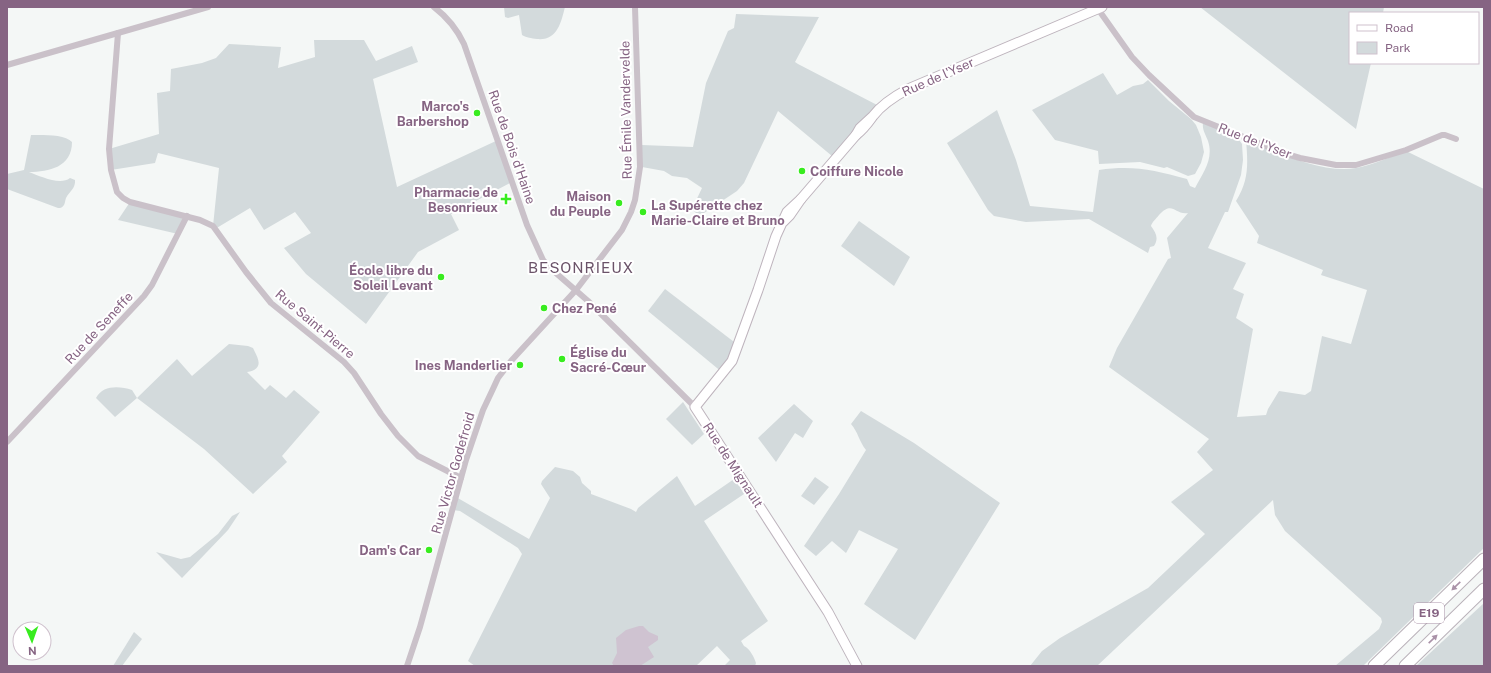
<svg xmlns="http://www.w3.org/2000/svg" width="1491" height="673" font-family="'Public Sans',sans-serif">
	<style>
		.green { fill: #d3dadc }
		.water { fill: #cfc3d1 }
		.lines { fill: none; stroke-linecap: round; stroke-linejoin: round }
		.secondary-casing { stroke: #beb4bd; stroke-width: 11 }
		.highway-casing { stroke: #bab2ba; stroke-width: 13 }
		.street { stroke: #cac1c9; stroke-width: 6 }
		.secondary { stroke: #fff; stroke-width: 9 }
		.highway { stroke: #fff; stroke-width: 11 }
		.oneway { fill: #aa92a8 }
		.poi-dot { fill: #38ec1f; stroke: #fff; stroke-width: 1.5 }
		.labels { text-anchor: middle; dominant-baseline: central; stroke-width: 4; stroke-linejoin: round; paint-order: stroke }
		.shield { fill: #fff; stroke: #aa92a8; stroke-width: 1 }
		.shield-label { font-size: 12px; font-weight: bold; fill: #866483 }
		.street-label { font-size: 13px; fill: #866483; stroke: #fff }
		.poi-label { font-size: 13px; font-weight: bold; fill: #866483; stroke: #fff; text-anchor: end }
		.quarter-label { font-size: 15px; letter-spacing: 1px; fill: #6b5369; stroke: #fff }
	</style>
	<rect width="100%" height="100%" fill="#f4f7f6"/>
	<g class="green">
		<path d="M 504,7 L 565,7 C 561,23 557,41 537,39 C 531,38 527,38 522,35 L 519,15 L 508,18 L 505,17 Z"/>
		<path d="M 1200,7 L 1384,7 L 1383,13 L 1350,13 L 1350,63 L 1371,63 L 1356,129 Z"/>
		<path d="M 736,14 L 819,17 L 795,62 L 798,64 L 879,106 L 832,156 L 778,111 L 744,183 L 737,191 L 701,215 L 698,215 L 692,209 L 702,188 L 687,178 L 672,176 L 664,171 L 642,167 L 642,145 L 693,147 L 706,83 L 728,31 L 734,28 Z"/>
		<path d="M 314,40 L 364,40 L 376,61 L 412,46 L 418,62 L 373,79 L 397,187 L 498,140 L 512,182 L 451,214 L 459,230 L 418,252 L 366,324 L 306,274 L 284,248 L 311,233 L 295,212 L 264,230 L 250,208 L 215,229 L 213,226 L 219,168 L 158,153 L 155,163 L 111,170 L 109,149 L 159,134 L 157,93 L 170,91 L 171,69 L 202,63 L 216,58 L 229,44 L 281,47 L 278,68 L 315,57 Z"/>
		<path d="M 1103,73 L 1117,95 L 1133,86 L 1143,84 L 1148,80 L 1169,101 L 1191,119 L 1196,125 L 1201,137 L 1204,152 L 1201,163 L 1195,174 L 1188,176 L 1167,167 L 1164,168 L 1140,162 L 1099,164 L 1098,151 L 1055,140 L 1032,110 Z"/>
		<path d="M 997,110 L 1016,160 L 1030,206 L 1093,212 L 1099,170 C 1133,165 1154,170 1187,179 L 1190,186 L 1195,188 C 1203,173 1214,159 1208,141 C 1206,135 1202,130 1203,123 L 1237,137 L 1242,144 L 1243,160 L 1241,175 L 1228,212 L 1225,212 L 1208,248 L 1246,263 L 1233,289 L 1244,294 L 1236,318 L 1253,329 L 1237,417 L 1266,415 L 1268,409 L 1279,391 L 1305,395 L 1311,391 L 1322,336 L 1351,344 L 1367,290 L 1321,275 L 1323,270 L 1257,243 L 1259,236 L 1236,201 C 1249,180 1248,164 1246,140 C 1277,152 1323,174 1356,168 C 1372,165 1390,157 1406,151 L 1484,189 L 1484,317 L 1483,348 L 1484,349 L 1484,548 L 1363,666 L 1335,666 L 1379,629 L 1382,622 L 1381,618 L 1285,531 L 1275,515 L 1273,500 L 1097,666 L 1030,666 L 1042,651 L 1060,638 L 1148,588 L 1205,534 L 1171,502 L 1213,470 L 1197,452 L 1209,439 L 1109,367 L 1117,348 L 1168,259 L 1171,258 L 1167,238 L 1188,213 C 1174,215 1173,200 1159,215 C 1156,219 1152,222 1151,226 C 1156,233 1159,238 1154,246 L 1150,247 L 1148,253 L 1089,219 L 1026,222 L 994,216 L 988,210 L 947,143 Z"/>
		<path d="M 31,135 C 42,135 65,134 72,142 C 72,167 49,172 29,172 C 40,176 60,186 70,178 L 75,180 C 76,188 69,192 66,198 C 65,201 65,203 64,205 C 62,208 60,208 58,208 L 7,189 L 7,174 L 24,170 Z"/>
		<path d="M 130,202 L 187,216 L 178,234 L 118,220 Z"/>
		<path d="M 859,221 L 910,257 L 894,286 L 841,246 Z"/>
		<path d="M 665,289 L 738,345 L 723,373 L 648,311 Z"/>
		<path d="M 229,344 L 248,346 L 253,348 C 259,360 264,369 247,372 L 265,390 L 270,385 L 286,398 L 294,390 L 320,412 L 282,456 L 287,462 L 253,494 L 204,449 L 137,398 L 115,417 L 96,398 C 103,385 119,386 132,390 L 137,398 L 177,359 L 192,376 Z"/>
		<path d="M 683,402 L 704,434 L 692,445 L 666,419 Z"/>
		<path d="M 794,404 L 813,421 L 803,438 L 795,433 L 776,462 L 758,438 Z"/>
		<path d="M 861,411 L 914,443 L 1000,503 L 915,640 L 864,604 L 898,549 L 859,530 L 846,553 L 832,541 L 816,556 L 804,546 L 839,494 L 866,450 C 859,441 858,432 851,424 Z"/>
		<path d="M 555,467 L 573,471 L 580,477 L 582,483 L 591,491 L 591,494 L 631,509 L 636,512 L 638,508 L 677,476 L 695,506 L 737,477 L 747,492 L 704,521 L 768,621 L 741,641 L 744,646 C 750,649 754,657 756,663 L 755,666 L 724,666 L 730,660 L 717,646 L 696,666 L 475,666 L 468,661 L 522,554 L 518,548 L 460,511 L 453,510 L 456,497 L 529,539 L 550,498 L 541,484 L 542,481 Z"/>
		<path d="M 815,477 L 829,487 L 814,505 L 801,496 Z"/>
		<path d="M 240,512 L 228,530 L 182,578 L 156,552 L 181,559 L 190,557 L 218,534 L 232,516 Z"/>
		<path d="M 1484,603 L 1484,666 L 1416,666 Z"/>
		<path d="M 134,632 L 142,639 L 122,666 L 113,666 Z"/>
	</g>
	<path class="water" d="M 639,626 L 643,626 L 649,632 L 658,636 L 658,640 L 648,647 L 654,657 L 640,666 L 614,666 L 612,663 L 617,653 L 616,638 L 626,630 Z"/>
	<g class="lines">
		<defs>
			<g id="secondary">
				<path d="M 873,116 L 860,128 L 856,135 C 864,129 868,123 873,116 C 882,104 895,96 908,89 L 1102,7"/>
				<path d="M 801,199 L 856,135"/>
				<path d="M 783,222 L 790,215 L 801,199 L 787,212 L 776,236 L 758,290 L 732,361 L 695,407 L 828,612 L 857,666"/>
			</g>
			<g id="highway">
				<path d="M 1374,666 L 1484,559"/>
				<path d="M 1405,666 L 1484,589"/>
			</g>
		</defs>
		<use href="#secondary" class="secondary-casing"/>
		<use href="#highway" class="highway-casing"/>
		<g class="street">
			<path d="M 434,7 C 447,17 457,29 464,44 L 527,225 L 543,260 L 549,267 L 588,301 L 695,407"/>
			<path d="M 1098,9 L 1132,57 L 1149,75 L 1194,117 L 1283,153 L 1300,158 L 1336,165 L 1356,165 L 1406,150 L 1442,135 L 1445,135 L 1456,139"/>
			<path d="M 118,33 L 109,149 L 111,170 L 117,192 L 123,198 L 130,202 L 200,220 L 213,226 L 246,272 L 271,303 L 344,362 L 354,373 L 381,414 L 398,436 L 418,456 L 461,478"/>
			<path d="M 7,65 L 208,7"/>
			<path d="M 7,442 L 144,296 L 152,285 L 187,216"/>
			<path d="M 407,666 L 420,627 L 466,460 L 483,410 L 492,391 L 498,378 L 511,361 L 576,290 L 622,230 L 631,212 L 635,200 L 640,167 L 635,7"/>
		</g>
		<use href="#secondary" class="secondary"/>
		<use href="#highway" class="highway"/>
	</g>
	<defs><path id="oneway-solid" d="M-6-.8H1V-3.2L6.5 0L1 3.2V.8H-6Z"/></defs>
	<g class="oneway">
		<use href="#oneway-solid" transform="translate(1456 586) rotate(136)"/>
		<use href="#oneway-solid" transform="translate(1433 639) rotate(-44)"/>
	</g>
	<g class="poi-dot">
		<circle cx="477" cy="113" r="4"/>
		<circle cx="802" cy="171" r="4"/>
		<path d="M504 193h4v4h4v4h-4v4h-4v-4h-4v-4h4z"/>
		<circle cx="619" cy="203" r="4"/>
		<circle cx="643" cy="212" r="4"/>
		<circle cx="441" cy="277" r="4"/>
		<circle cx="544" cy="308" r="4"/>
		<circle cx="562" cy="359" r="4"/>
		<circle cx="520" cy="365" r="4"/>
		<circle cx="429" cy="550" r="4"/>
	</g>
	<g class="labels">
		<rect class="shield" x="1414" y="603" width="30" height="20" rx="3"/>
		<g class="shield-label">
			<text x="1429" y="613">E19</text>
		</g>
		<g class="street-label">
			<text transform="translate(938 77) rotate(-24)">Rue de l'Yser</text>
			<text transform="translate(626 110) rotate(-91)">Rue Émile Vandervelde</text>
			<text transform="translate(1255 141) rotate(21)">Rue de l'Yser</text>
			<text transform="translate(512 147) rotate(71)">Rue de Bois d'Haine</text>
			<text transform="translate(315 324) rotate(40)">Rue Saint-Pierre</text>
			<text transform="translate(99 328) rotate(-47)">Rue de Seneffe</text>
			<text transform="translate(733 465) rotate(57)">Rue de Mignault</text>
			<text transform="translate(453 473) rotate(-74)">Rue Victor Godefroid</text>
		</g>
		<g class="poi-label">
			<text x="469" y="106">Marco's<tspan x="469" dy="15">Barbershop</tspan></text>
			<text x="810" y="171" text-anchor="start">Coiffure Nicole</text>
			<text x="498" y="192">Pharmacie de<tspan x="498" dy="15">Besonrieux</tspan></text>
			<text x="611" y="196">Maison<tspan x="611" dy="15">du Peuple</tspan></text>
			<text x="651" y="205" text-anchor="start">La Supérette chez<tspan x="651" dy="15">Marie-Claire et Bruno</tspan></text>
			<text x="433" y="270">École libre du<tspan x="433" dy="15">Soleil Levant</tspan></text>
			<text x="552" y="308" text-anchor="start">Chez Pené</text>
			<text x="570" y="352" text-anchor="start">Église du<tspan x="570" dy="15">Sacré-Cœur</tspan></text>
			<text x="512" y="365">Ines Manderlier</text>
			<text x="421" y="550">Dam's Car</text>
		</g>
		<g class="quarter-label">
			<text x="581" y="267">BESONRIEUX</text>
		</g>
	</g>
	<rect width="1491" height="673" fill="none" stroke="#866483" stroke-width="16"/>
	<rect x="1349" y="12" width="130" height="52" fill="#ffffff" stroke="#cfc1cd"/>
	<rect x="1357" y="25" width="20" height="6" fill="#ffffff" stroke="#cfc1cd"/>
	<text x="1385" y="32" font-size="12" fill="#866483">Road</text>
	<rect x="1357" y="42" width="20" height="12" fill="#d3dadc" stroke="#cfc1cd"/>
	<text x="1385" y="52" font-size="12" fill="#866483">Park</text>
	<g transform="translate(32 641) rotate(178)"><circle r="19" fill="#ffffff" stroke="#cfc1cd"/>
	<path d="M0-3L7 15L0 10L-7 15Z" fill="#38ec1f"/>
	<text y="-6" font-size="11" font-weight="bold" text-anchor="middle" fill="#866483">N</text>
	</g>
</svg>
